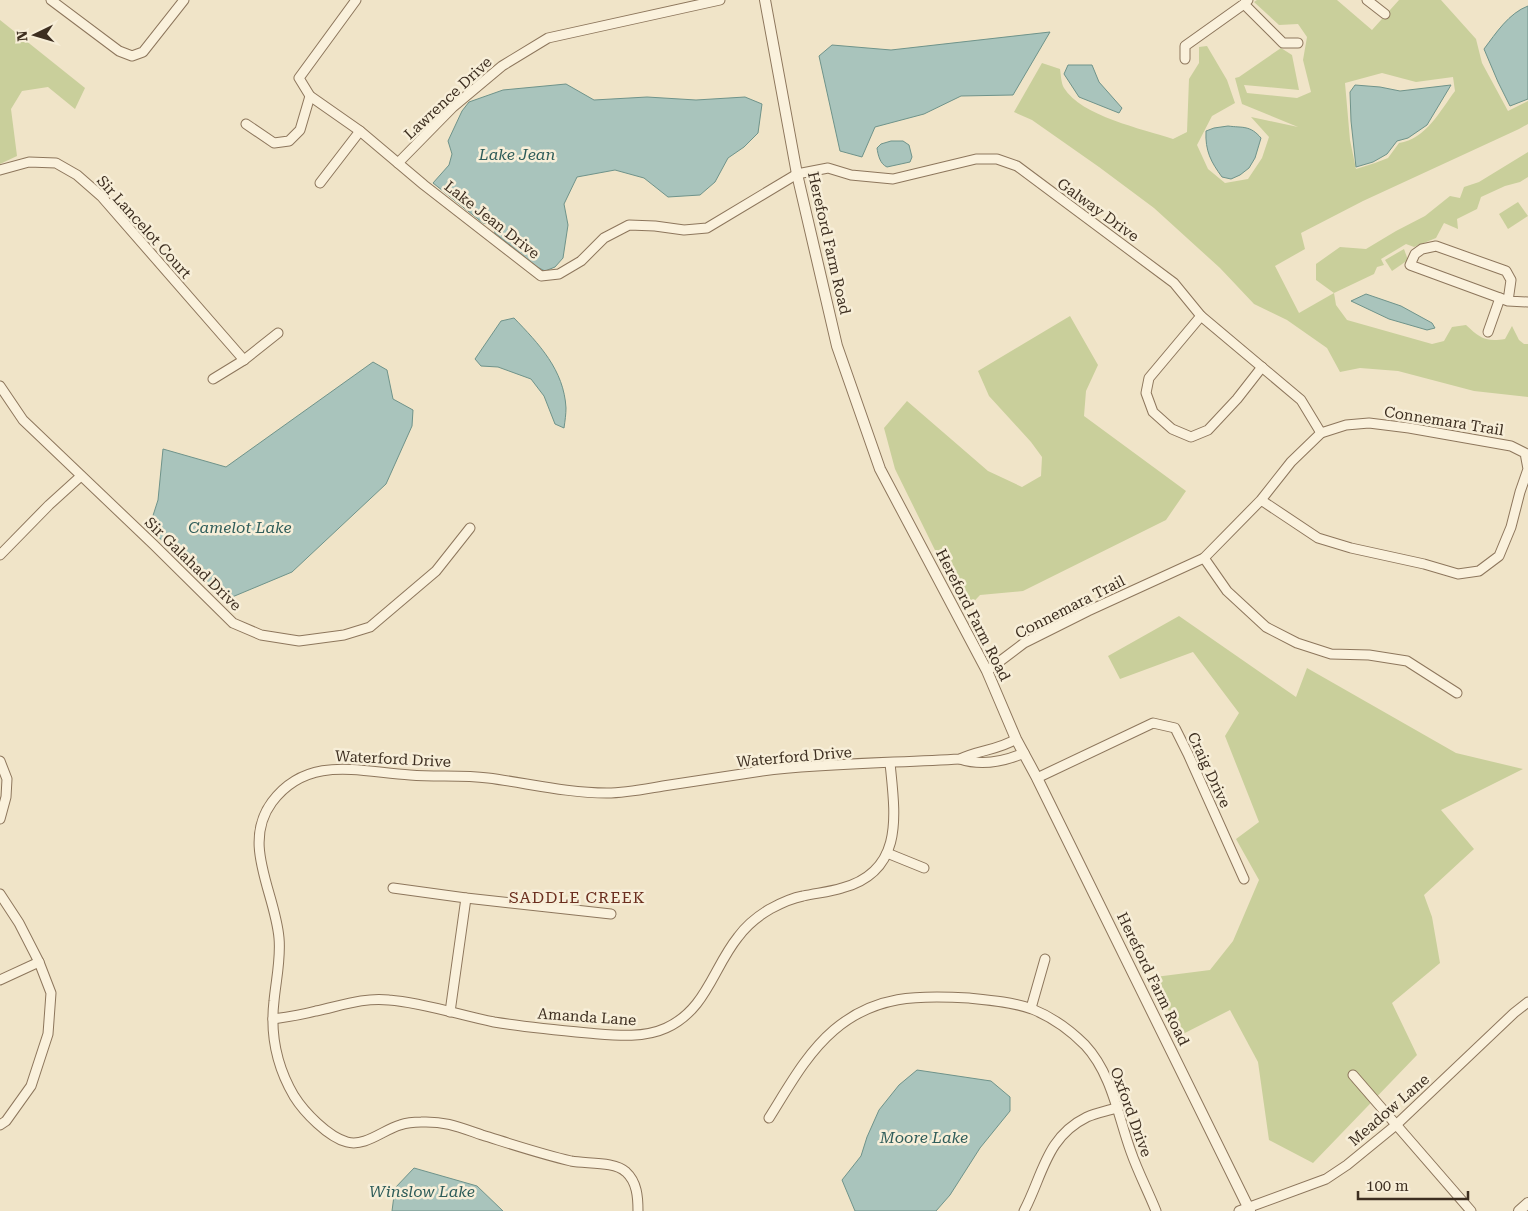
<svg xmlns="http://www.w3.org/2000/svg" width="1528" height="1211" font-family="'Roboto Serif',serif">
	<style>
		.green { fill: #c9cf9b; fill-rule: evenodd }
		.water { fill: #a9c4bc; stroke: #6f938a }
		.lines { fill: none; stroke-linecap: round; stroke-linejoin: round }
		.minor-casing { stroke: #8d765c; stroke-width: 11 }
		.tertiary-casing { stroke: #8d765c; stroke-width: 12 }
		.minor { stroke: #faf1dc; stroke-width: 9 }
		.tertiary { stroke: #faf1dc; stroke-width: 10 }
		.labels { text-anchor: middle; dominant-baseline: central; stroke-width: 5; stroke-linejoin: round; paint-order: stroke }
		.street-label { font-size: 15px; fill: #3d2e20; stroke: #f7eed8 }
		.water-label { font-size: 16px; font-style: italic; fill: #2f5d5a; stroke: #f7eed8 }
		.neighbourhood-label { font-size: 16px; letter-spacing: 1px; fill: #6b2e1e; stroke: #f7eed8 }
	</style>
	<rect width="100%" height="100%" fill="#f0e4c8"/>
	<g class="green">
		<path d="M 1257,0 L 1337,0 L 1372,30 L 1399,0 L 1441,0 L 1476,39 L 1482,63 L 1508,111 L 1528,101 L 1528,124 L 1519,129 L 1363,201 L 1301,233 L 1305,249 L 1275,266 L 1299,313 L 1334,293 L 1316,280 L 1316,264 L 1340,247 L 1366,249 L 1396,231 L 1425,216 L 1450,196 L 1460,198 L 1464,187 L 1479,182 L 1528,152 L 1528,177 L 1520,182 L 1505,186 L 1481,197 L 1477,209 L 1457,219 L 1458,229 L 1444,223 L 1436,238 L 1414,247 L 1406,244 L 1381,259 L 1384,265 L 1377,267 L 1374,274 L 1334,293 L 1336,305 L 1347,320 L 1432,344 L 1444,341 L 1452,327 L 1466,325 C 1480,338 1485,342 1505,339 L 1512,326 L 1519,340 L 1524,344 L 1528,344 L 1528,397 L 1474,391 L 1398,371 L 1360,368 L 1340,372 L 1327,348 L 1287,320 L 1254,304 L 1220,268 L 1154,208 L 1099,167 L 1032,120 L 1014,112 L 1042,63 L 1060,69 C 1061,75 1061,83 1064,88 C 1081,116 1143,129 1173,139 L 1187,132 L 1189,79 L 1199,63 L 1199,47 L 1207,46 L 1227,80 L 1235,103 L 1212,116 L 1197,145 L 1208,169 L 1225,183 L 1248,179 L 1262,158 L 1269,137 L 1251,117 L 1298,127 L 1242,104 L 1235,78 L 1239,77 L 1281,48 L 1292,55 L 1299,90 L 1244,85 L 1247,93 L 1297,98 L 1311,92 L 1303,60 L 1307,37 L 1298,24 L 1279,25 L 1254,2 ZM 1382,73 L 1416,82 L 1453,77 L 1455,91 C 1440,111 1426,139 1399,143 L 1388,158 L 1375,163 L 1356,169 L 1350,140 L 1345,83 Z"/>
		<path d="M 0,20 L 85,88 L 75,109 L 48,87 L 22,91 L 11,109 L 17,156 L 0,164 Z"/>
		<path d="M 1518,202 L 1528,216 L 1508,229 L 1499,214 Z"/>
		<path d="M 1404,249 L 1408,260 L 1392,271 L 1385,260 Z"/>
		<path d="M 1070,316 L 1098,365 L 1086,391 L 1084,416 L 1186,491 L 1166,520 L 1023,591 L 980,595 L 965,611 L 895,469 L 884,428 L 907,401 L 988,471 L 1022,487 L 1041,476 L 1042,457 L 1031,442 L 989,396 L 978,371 Z"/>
		<path d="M 1179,616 L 1296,697 L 1307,668 L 1456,753 L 1523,769 L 1441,810 L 1474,849 L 1424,895 L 1432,917 L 1440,963 L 1392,1003 L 1417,1055 L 1313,1163 L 1269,1140 L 1258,1062 L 1230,1010 L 1179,1036 L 1155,977 L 1210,970 L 1233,941 L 1259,880 L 1236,839 L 1259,822 L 1225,736 L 1239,713 L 1193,652 L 1120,679 L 1108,656 Z"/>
	</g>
	<g class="water">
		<path d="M 1528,6 L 1528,99 L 1510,106 L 1498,82 L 1484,49 C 1496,33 1509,13 1528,6 Z"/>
		<path d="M 1050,32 L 1013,95 L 961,96 L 924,114 L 875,127 L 862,157 L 840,151 L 819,56 L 832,45 L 891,50 Z"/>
		<path d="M 1068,65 L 1092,65 L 1099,82 L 1122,108 L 1119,113 L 1079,97 L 1064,74 Z"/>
		<path d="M 566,84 L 594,100 L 647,97 L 696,100 L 745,97 L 762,104 L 758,133 L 744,147 L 728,158 L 715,182 L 700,195 L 668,197 L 644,178 L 615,170 L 577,177 L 564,204 L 568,225 L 563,258 L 555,267 L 545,271 L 537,267 L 495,233 C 493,226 491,224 483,223 L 433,183 L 449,165 L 452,154 L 448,141 L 462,111 L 469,102 L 503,90 Z"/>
		<path d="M 1355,85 L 1380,87 L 1400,91 L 1451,85 L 1427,125 L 1408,138 L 1397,141 L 1387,154 L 1373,162 L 1356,167 L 1351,121 L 1350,92 Z"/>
		<path d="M 1228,126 C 1243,128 1250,125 1261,138 L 1255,158 L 1249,168 L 1240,175 L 1231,179 L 1222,177 C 1211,162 1205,151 1206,131 L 1214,128 Z"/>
		<path d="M 891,141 L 903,141 L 909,145 L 912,157 L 910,162 L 887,167 C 880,164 878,155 877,148 L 881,144 Z"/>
		<path d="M 1366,294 L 1401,306 L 1432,323 L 1435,328 L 1427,330 L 1389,319 L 1351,301 Z"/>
		<path d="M 514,318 C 539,344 564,370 566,408 C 566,414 565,421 564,428 L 555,424 L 544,396 L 531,379 L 498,367 L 481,366 L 475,359 L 501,321 Z"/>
		<path d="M 373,362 L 387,370 L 393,399 L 413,410 L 412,426 L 386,484 L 292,572 L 225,600 L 149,528 L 158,500 L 163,449 L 226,467 Z"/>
		<path d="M 917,1070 L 991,1081 L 1010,1097 L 1010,1111 L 980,1148 L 950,1195 L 936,1211 L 855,1211 L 842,1180 L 861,1156 L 867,1137 L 879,1110 L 899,1085 Z"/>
		<path d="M 414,1168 L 477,1186 L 503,1211 L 392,1211 L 395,1188 Z"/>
	</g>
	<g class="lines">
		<defs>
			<g id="minor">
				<path d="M 51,0 L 119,51 L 132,56 L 143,52 L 184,0"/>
				<path d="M 356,0 L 299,78 L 310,96 L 360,131 L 424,185 L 541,276 L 559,274 L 581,261 L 604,238 L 629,225 L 655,226 L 684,230 L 707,228 L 797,174 L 828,168 L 851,175 L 893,179 L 976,159 L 997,159 L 1017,166 L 1174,283 L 1201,316 L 1301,400 L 1321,433"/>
				<path d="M 1367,0 L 1385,14"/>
				<path d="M 1244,4 L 1283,43 L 1298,43"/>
				<path d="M 1185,59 L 1185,46 L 1244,4 L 1248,0"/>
				<path d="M 246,124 L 274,143 L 289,141 L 300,130 L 310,96"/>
				<path d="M 398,163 L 453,107 L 502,66 L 548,38 L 720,0"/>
				<path d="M 0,170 L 29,162 L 56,163 L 77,175 L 101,196 L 244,360"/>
				<path d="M 320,183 L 360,131"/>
				<path d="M 1508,301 L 1511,280 L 1506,271 L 1436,246 L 1422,249 L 1415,254 L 1410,265 L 1508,301 L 1528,302"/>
				<path d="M 1201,316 L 1149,378 L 1146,393 L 1153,412 L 1172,429 L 1191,437 L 1208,430 L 1237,399 L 1262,367"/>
				<path d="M 1488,332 L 1500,298"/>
				<path d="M 213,379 L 244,360 L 278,333"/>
				<path d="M 0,386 L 23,420 L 154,545 L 233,623 L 261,635 L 299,641 L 344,635 L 370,627 L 436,571 L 470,528"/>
				<path d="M 0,555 L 49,505 L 81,476"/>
				<path d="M 1204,558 L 1227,591 L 1266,627 L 1297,643 L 1331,654 L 1369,655 L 1407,661 L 1457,693"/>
				<path d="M 987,671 L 1024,643 L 1088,611 L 1204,558 L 1261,500 L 1318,538 L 1351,548 L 1424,564 L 1458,574 L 1479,571 L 1499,556 L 1511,527 L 1520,492 L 1528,469 L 1525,453 L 1511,446 L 1409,428 L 1369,423 L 1346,425 L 1321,433 L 1291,462 L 1261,500"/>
				<path d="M 960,759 C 981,766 1003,762 1024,753"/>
				<path d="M 0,761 L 7,779 L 6,797 L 0,819"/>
				<path d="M 1037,778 L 1153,723 L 1175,728 L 1188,754 L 1244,879"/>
				<path d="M 887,853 L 924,868"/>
				<path d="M 393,888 L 466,898 L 611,914"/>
				<path d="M 0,894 L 19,923 L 39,962 L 51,993 L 48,1034 L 31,1086 L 6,1121 L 0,1125"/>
				<path d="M 0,980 L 39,962"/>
				<path d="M 1031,1008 L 1045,959"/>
				<path d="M 450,1012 L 466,898"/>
				<path d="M 273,1019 C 287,1017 301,1015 316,1011 C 340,1006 364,997 389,1000 C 425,1003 459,1015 494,1022 C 525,1027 556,1030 588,1033 C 613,1035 642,1039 666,1028 C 706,1010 713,968 738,937 C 746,926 758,916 770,909 C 781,903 792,898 803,896 C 816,893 830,892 842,888 C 905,871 895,814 890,763"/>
				<path d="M 1353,1075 L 1471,1211"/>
				<path d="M 769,1118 C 788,1088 806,1054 834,1030 C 875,995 918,995 969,998 C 989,1000 1013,1002 1032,1009 C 1052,1017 1070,1030 1085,1045 C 1112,1074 1118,1116 1131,1152 C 1138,1172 1148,1191 1156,1211"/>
				<path d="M 638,1211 C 638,1197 637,1182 626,1172 C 615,1161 586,1164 571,1161 C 541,1154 511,1144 482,1135 C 459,1127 446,1121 421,1122 C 414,1122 406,1123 400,1125 C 383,1130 365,1147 347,1142 C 328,1137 304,1112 294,1096 C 277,1067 270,1035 274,1001 C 276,980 281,959 279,938 C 275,892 241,844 272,802 C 308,754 360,772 410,775 C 436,777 462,775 488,778 C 527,783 567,793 607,793 C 626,793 645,789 663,786 C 696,781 729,776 762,771 C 827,763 894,763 960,759 C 978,750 999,750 1016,739"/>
				<path d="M 1024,1211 C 1043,1175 1046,1137 1087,1117 C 1096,1113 1107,1111 1116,1108"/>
				<path d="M 1239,1211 L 1326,1179 L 1347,1165 L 1396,1125 L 1514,1013 L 1528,1002"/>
			</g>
			<g id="tertiary">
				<path d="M 765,0 L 797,174 L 837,346 L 880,469 L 987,671 L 1016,739 L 1037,778 L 1250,1211"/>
				<path d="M 1519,1211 L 1528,1203"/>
			</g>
		</defs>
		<use href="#minor" class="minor-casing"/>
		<use href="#tertiary" class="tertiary-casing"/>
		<use href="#minor" class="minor"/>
		<use href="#tertiary" class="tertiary"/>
	</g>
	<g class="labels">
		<g class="street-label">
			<text transform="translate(448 98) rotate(-43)">Lawrence Drive</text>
			<text transform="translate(1098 210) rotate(36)">Galway Drive</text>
			<text transform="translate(492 220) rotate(38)">Lake Jean Drive</text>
			<text transform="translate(144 227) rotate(48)">Sir Lancelot Court</text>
			<text transform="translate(829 243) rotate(77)">Hereford Farm Road</text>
			<text transform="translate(1444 421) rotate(9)">Connemara Trail</text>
			<text transform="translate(193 564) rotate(44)">Sir Galahad Drive</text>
			<text transform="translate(1070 607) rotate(-27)">Connemara Trail</text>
			<text transform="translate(973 615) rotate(63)">Hereford Farm Road</text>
			<text transform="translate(794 757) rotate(-5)">Waterford Drive</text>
			<text transform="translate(393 759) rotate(3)">Waterford Drive</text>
			<text transform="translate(1209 770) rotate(65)">Craig Drive</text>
			<text transform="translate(1153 979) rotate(64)">Hereford Farm Road</text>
			<text transform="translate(587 1017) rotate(4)">Amanda Lane</text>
			<text transform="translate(1389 1110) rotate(-41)">Meadow Lane</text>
			<text transform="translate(1131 1112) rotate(70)">Oxford Drive</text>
		</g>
		<g class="water-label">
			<text x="517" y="154">Lake Jean</text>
			<text x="240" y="527">Camelot Lake</text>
			<text x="924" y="1137">Moore Lake</text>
			<text x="422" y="1191">Winslow Lake</text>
		</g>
		<g class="neighbourhood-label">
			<text x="577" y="897">SADDLE CREEK</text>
		</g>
	</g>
	<g transform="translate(35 35) rotate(265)" stroke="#f7eed8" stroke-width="4" paint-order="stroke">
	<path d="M0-4L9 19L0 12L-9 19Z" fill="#3d2e20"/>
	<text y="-8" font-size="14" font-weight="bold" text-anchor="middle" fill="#3d2e20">N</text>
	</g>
	<path d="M1358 1191v8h110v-8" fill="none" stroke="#3d2e20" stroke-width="2.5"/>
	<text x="1366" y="1191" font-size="15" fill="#3d2e20" stroke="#f7eed8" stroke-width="4" paint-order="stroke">100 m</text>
</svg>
